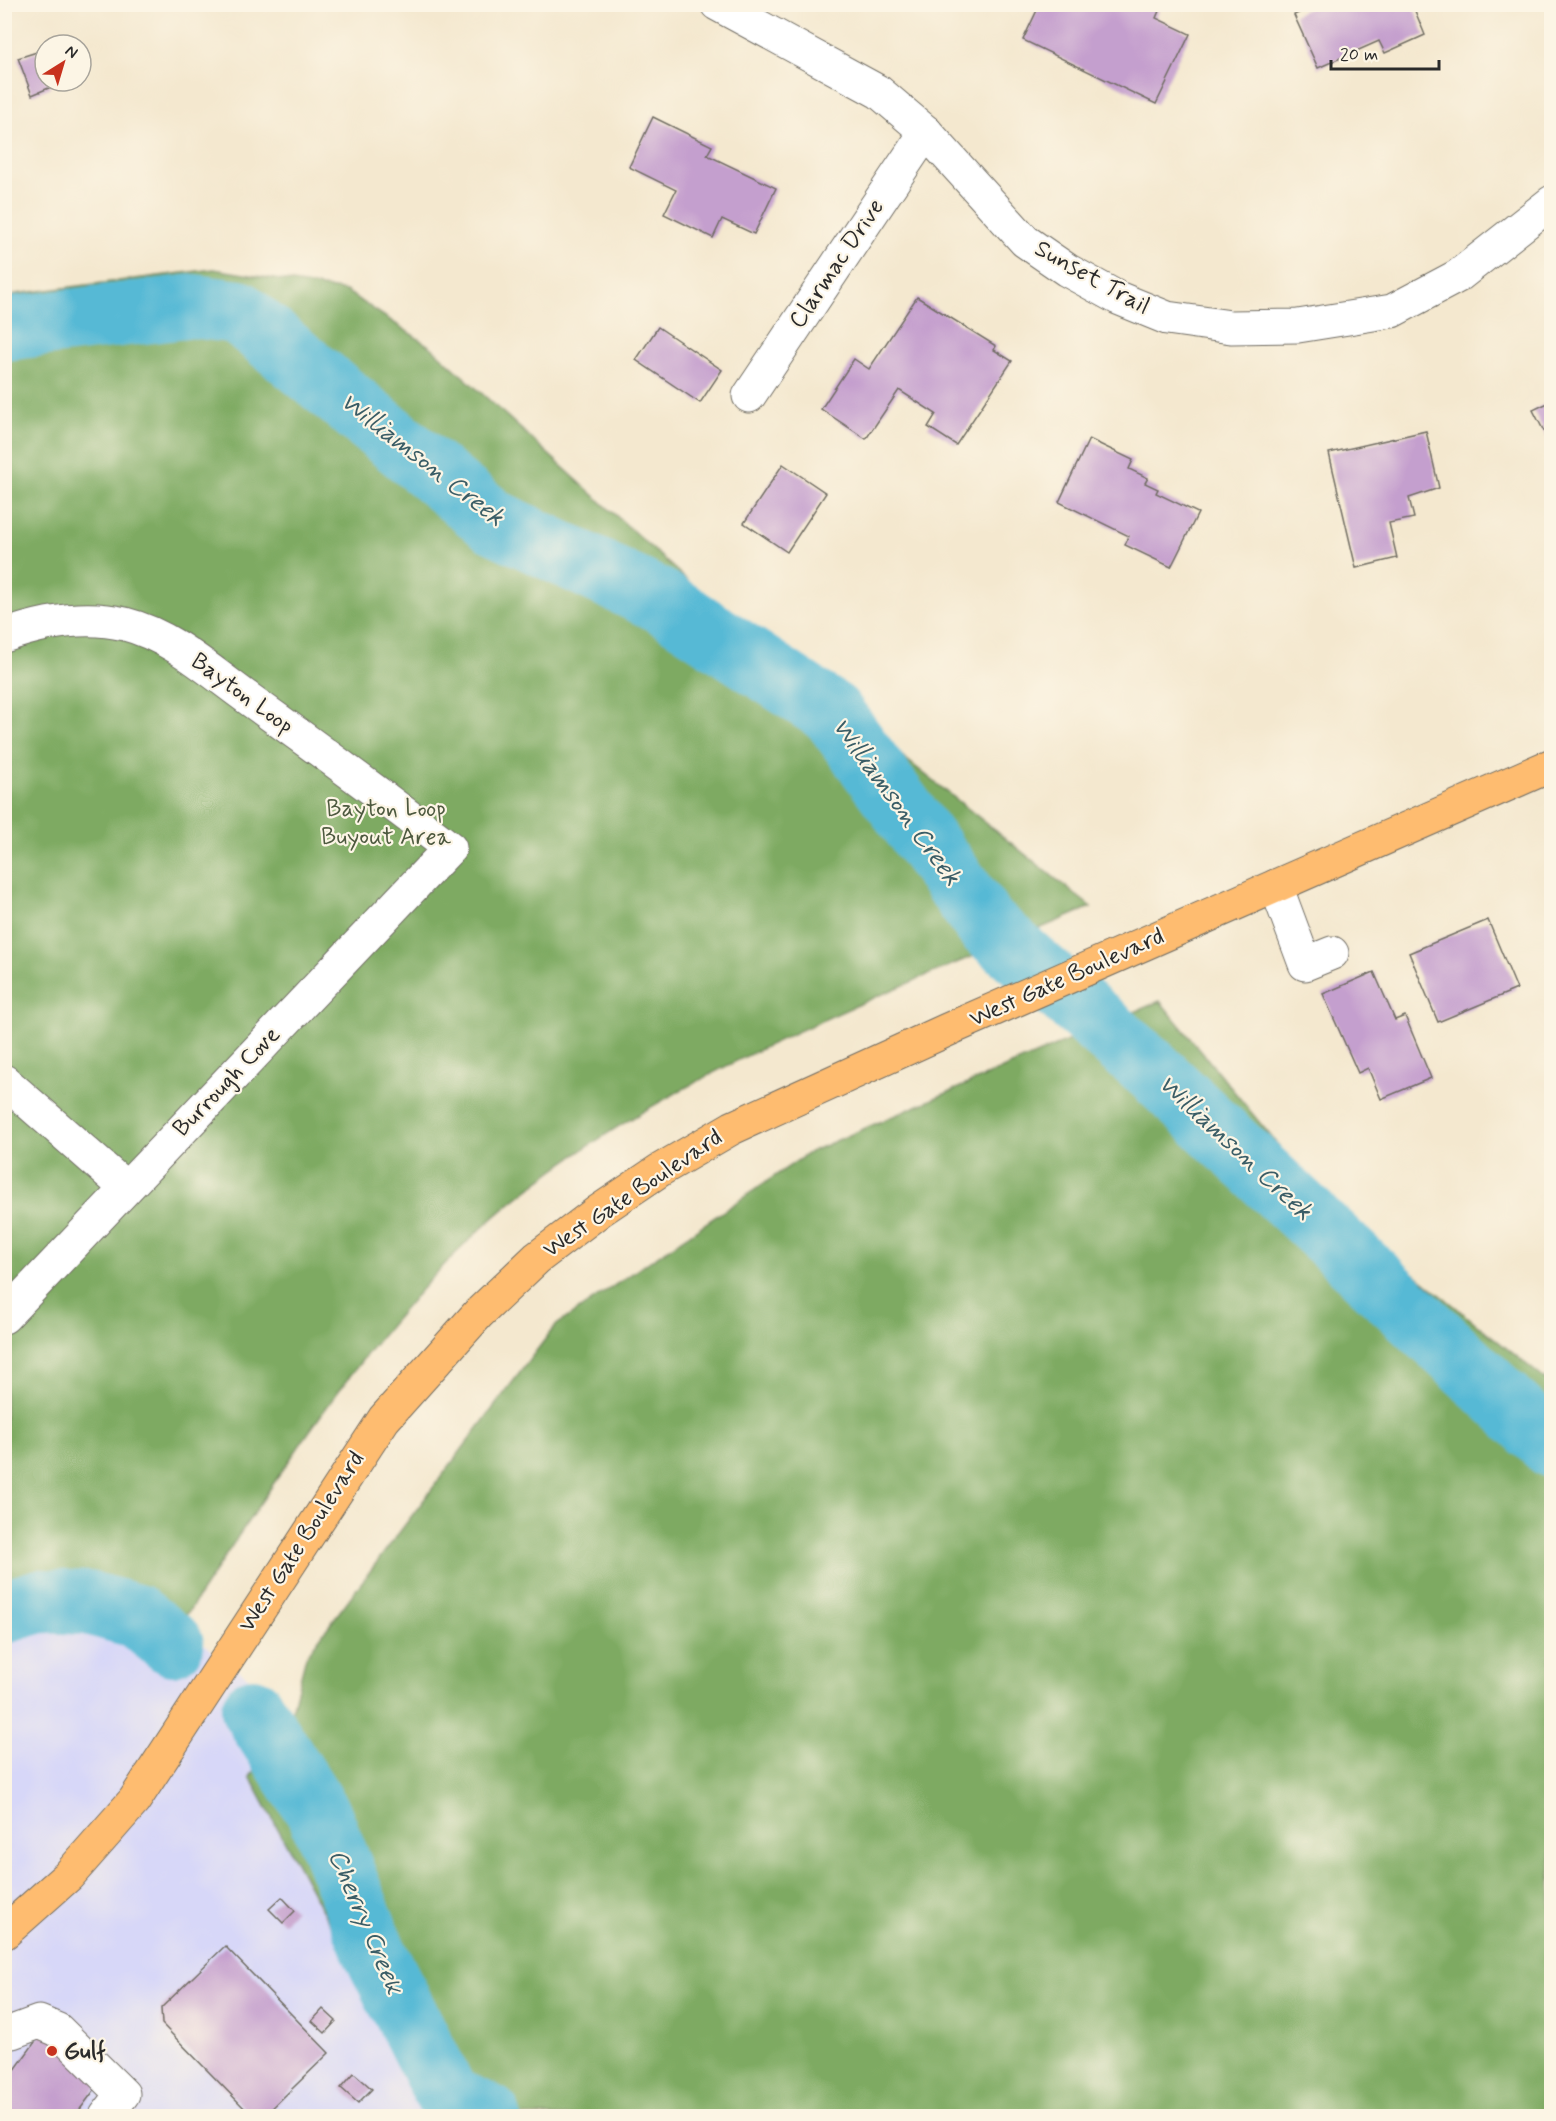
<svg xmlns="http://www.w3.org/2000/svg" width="1556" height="2121" font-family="Mynerve,sans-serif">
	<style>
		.built { fill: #d7d7f8 }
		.forest { fill: #7eaa62; stroke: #546a46; stroke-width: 1.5 }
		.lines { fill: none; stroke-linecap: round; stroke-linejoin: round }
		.river { stroke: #56b9d5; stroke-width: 64 }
		.building { fill: #c49fce }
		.minor-casing { stroke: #716d64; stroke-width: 35 }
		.major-casing { stroke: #716d64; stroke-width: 35 }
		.minor { stroke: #fff; stroke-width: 33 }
		.major { stroke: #febc70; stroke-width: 33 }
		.poi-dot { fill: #c8321e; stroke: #fcf5e5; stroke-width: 2 }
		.labels { text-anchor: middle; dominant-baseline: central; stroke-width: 4.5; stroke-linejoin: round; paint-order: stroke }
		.street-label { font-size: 24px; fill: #2b2b2b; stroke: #fcf5e5 }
		.park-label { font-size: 24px; fill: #4d593f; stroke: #fcf5e5 }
		.poi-label { font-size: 24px; font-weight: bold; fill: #2b2b2b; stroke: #fcf5e5; text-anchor: start }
		.water-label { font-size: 26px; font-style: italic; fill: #3a5d66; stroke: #fcf5e5 }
	</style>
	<rect width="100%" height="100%" fill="#fcf5e5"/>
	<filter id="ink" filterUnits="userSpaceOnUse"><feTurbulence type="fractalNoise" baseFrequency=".0167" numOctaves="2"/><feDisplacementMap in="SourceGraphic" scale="12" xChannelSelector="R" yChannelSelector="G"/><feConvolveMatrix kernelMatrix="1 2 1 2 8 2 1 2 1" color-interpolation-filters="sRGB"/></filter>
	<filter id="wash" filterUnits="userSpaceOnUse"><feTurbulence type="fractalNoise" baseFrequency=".008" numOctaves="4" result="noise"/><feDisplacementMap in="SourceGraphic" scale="24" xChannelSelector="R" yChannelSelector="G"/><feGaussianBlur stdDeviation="1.35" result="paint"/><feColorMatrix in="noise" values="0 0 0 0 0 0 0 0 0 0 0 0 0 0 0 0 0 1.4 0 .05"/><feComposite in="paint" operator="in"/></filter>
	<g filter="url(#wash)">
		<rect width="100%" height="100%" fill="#f4e8cf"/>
		<path class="built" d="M 124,1585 L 292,1710 L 250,1777 L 427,2104 L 416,2116 L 5,2116 L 5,1600 L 55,1587 Z"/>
		<g class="forest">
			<path d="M 214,269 L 346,291 L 431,347 L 723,613 L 1091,907 C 883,996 631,1083 466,1243 C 352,1354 267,1494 179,1626 L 124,1585 L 55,1587 L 5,1600 L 5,300 L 16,294 Z"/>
			<path d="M 1160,1001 L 1323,1200 L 1551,1384 L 1551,2116 L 446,2116 L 427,2104 L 250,1777 L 292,1710 L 306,1656 L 555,1326 L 810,1152 Z"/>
		</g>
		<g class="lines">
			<g class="river">
				<path d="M 4,329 L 193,306 L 238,312 L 493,521 L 661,601 L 832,713 L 987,926 L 1150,1068 L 1552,1446"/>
				<path d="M 4,1612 L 40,1601 L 88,1603 L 136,1616 L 172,1644"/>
				<path d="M 253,1710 L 320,1815 L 375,1953 L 448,2098 L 489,2116"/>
			</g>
		</g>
		<g id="blocks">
			<g class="building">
				<path d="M 1040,4 L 1147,4 L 1159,11 L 1156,18 L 1190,34 L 1156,104 L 1023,40 Z"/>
				<path d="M 1318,4 L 1417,4 L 1413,6 L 1425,35 L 1385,53 L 1379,41 L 1318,68 L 1294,15 Z"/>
				<path d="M 37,52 L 45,73 L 45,81 L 48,81 L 51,87 L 32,95 L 18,58 Z"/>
				<path d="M 653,117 L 712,146 L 707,155 L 776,188 L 754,234 L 722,219 L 713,238 L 664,214 L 676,190 L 629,167 Z"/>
				<path d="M 917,297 L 996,346 L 994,350 L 1012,361 L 956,445 L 928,427 L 936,414 L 899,390 L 866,439 L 821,409 L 854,359 L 869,369 Z"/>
				<path d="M 658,327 L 722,370 L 700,403 L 636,360 Z"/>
				<path d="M 1552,401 L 1552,447 L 1533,410 Z"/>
				<path d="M 1426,431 L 1439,488 L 1409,498 L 1414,518 L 1389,523 L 1397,558 L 1356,568 L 1329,453 Z"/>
				<path d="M 1089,439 L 1133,460 L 1129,469 L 1148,478 L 1145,483 L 1158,489 L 1156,493 L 1198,513 L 1171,567 L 1125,545 L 1129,536 L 1059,502 Z"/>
				<path d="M 783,464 L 826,493 L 787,552 L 744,523 Z"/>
				<path d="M 1488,920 L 1517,989 L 1438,1022 L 1409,953 Z"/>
				<path d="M 1374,972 L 1395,1020 L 1405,1016 L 1431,1078 L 1381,1099 L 1368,1068 L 1358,1073 L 1323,994 Z"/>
				<path d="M 282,1897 L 295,1911 L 283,1923 L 269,1909 Z"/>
				<path d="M 225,1946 L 329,2053 L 264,2116 L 252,2116 L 162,2024 L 161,2008 Z"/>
				<path d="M 323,2009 L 336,2021 L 325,2033 L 312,2021 Z"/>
				<path d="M 48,2024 L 104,2077 L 75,2116 L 4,2116 L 4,2085 Z"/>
				<path d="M 354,2073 L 372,2089 L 358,2103 L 341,2088 Z"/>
			</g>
		</g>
	</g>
	<g filter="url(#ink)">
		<use href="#blocks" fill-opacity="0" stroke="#716d64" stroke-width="1.5"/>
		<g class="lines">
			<defs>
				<g id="minor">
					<path d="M 717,4 L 879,92 L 926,132 L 1025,241 L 1067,270 L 1118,298 L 1167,318 L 1231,327 L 1298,326 L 1392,311 L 1458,276 L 1552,202"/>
					<path d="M 749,396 L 926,132"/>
					<path d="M 4,636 C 43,622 84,614 125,624 C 172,636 211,672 249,699 C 317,748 384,797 450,848 L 4,1317"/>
					<path d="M 1276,886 L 1305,964 L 1332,953"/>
					<path d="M 4,1081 L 126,1188"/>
					<path d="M 12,2032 L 39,2022 L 58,2030 L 123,2094 L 106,2116"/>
				</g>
				<path id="major" d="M 4,1933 L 68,1876 L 134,1801 L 384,1419 L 478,1314 L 537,1258 L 599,1211 L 660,1170 L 732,1128 L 947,1030 L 1552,765"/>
			</defs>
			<use href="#minor" class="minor-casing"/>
			<use href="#major" class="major-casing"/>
			<use href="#minor" class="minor"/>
			<use href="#major" class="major"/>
		</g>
	</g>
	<circle class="poi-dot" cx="52" cy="2051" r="6"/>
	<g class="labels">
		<g class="street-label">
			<text transform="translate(837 264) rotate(-56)">Clarmac Drive</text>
			<text transform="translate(1092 278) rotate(29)">Sunset Trail</text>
			<text transform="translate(242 694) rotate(36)">Bayton Loop</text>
			<text transform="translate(1067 978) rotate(-24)">West Gate Boulevard</text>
			<text transform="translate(227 1082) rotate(-46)">Burrough Cove</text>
			<text transform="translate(633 1194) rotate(-34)">West Gate Boulevard</text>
			<text transform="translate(302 1542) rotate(-57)">West Gate Boulevard</text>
		</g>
		<g class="park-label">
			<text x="386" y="809">Bayton Loop<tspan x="386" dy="28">Buyout Area</tspan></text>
		</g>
		<g class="poi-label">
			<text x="64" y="2051">Gulf</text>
		</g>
		<g class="water-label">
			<text transform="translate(422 460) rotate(38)">Williamson Creek</text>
			<text transform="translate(896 802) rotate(54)">Williamson Creek</text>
			<text transform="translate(1235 1148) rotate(43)">Williamson Creek</text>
			<text transform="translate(365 1922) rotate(67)">Cherry Creek</text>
		</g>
	</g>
	<rect width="1556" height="2121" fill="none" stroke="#fcf5e5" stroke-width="24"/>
	<g transform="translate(63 63) rotate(37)"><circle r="28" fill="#fcf5e5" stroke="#a8a49b" stroke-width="1.5"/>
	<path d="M0-4.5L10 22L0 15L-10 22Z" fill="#c8321e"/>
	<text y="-9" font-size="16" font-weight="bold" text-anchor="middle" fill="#2b2b2b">N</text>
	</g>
	<path d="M1331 60v9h108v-9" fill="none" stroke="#2b2b2b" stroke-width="3"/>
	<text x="1340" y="60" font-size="18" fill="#2b2b2b" stroke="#fcf5e5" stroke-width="4.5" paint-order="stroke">20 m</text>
</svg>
